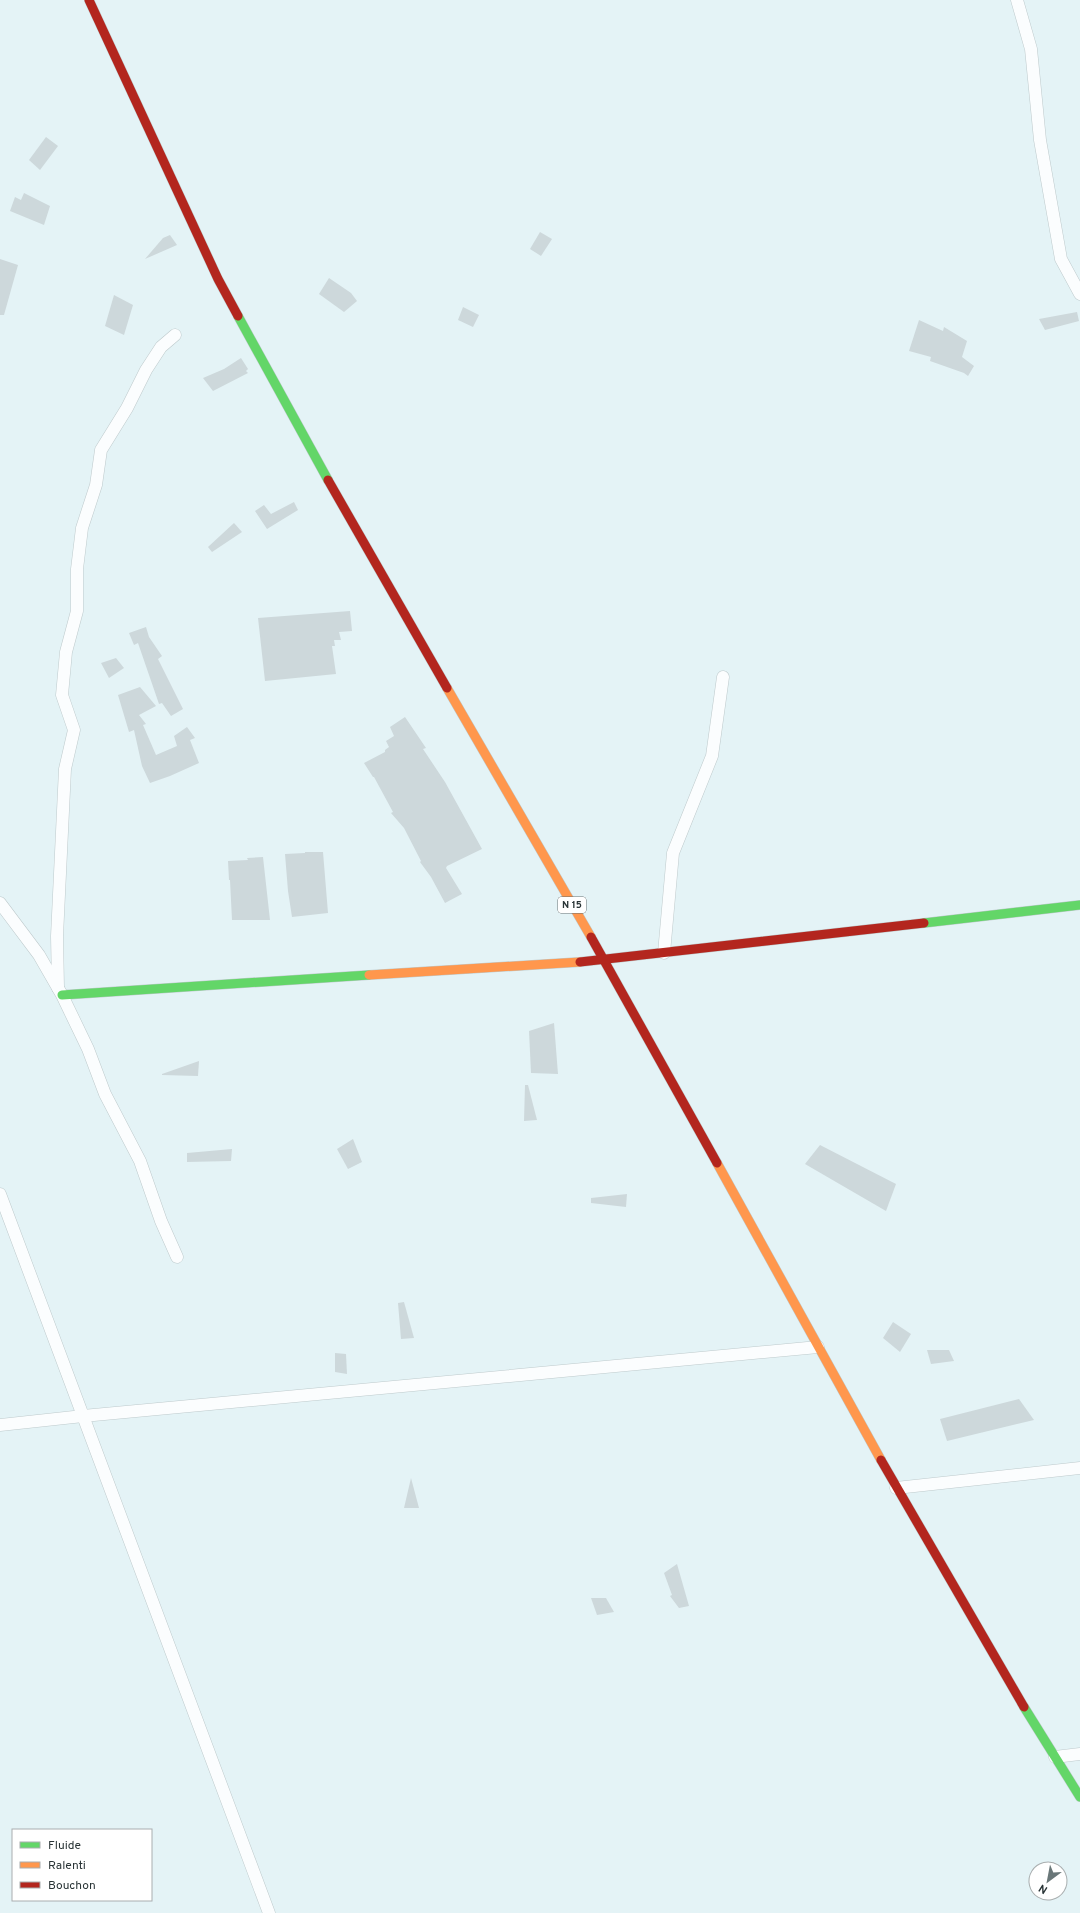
<svg xmlns="http://www.w3.org/2000/svg" width="1080" height="1913" font-family="Overpass,sans-serif">
	<style>
		.building { fill: #cdd8db }
		.lines { fill: none; stroke-linecap: round; stroke-linejoin: round }
		.street-casing { stroke: #becacc; stroke-width: 13 }
		.fast-casing { stroke: #becacc; stroke-width: 10 }
		.slow-casing { stroke: #becacc; stroke-width: 10 }
		.jam-casing { stroke: #becacc; stroke-width: 10 }
		.street { stroke: #fbfdfe; stroke-width: 12 }
		.fast { stroke: #63d668; stroke-width: 9 }
		.slow { stroke: #ff974d; stroke-width: 9 }
		.jam { stroke: #b3261e; stroke-width: 9 }
		.labels { text-anchor: middle; dominant-baseline: central; stroke-width: 3; stroke-linejoin: round; paint-order: stroke }
		.shield { fill: #fff; stroke: #697172; stroke-width: 1 }
		.shield-label { font-size: 10px; font-weight: bold; fill: #293436 }
	</style>
	<rect width="100%" height="100%" fill="#e4f3f6"/>
	<g class="building">
		<path d="M 46,137 L 58,146 L 40,170 L 29,160 Z"/>
		<path d="M 24,193 L 50,206 L 44,225 L 10,211 L 15,197 L 21,200 Z"/>
		<path d="M 540,232 L 552,239 L 541,256 L 530,249 Z"/>
		<path d="M 170,235 L 177,245 L 145,259 L 163,238 Z"/>
		<path d="M 0,259 L 18,265 L 4,315 L 0,315 Z"/>
		<path d="M 329,278 L 351,293 L 357,301 L 344,312 L 319,294 Z"/>
		<path d="M 114,295 L 133,305 L 124,335 L 105,326 Z"/>
		<path d="M 463,307 L 479,315 L 473,327 L 458,320 Z"/>
		<path d="M 1077,312 L 1079,321 L 1045,330 L 1039,319 Z"/>
		<path d="M 919,320 L 943,331 L 944,327 L 967,341 L 962,357 L 974,366 L 968,376 L 964,373 L 930,361 L 931,357 L 909,351 Z"/>
		<path d="M 241,358 L 248,369 L 246,371 L 248,373 L 213,391 L 203,378 L 224,369 Z"/>
		<path d="M 294,502 L 298,510 L 267,529 L 255,511 L 264,505 L 271,514 Z"/>
		<path d="M 234,523 L 242,532 L 212,552 L 208,547 Z"/>
		<path d="M 350,611 L 352,631 L 339,632 L 341,640 L 334,640 L 335,646 L 332,646 L 336,674 L 265,681 L 258,618 Z"/>
		<path d="M 146,627 L 149,637 L 162,656 L 158,659 L 183,709 L 171,716 L 162,703 L 159,704 L 138,643 L 134,645 L 129,633 Z"/>
		<path d="M 116,658 L 124,668 L 109,678 L 101,663 Z"/>
		<path d="M 140,687 L 156,706 L 139,715 L 146,724 L 143,725 L 156,755 L 177,746 L 174,736 L 187,727 L 195,738 L 190,740 L 199,763 L 170,776 L 150,783 L 142,766 L 134,730 L 129,732 L 118,695 Z"/>
		<path d="M 405,717 L 426,748 L 423,749 L 445,782 L 482,849 L 447,866 L 446,868 L 462,894 L 445,903 L 431,877 L 420,862 L 421,861 L 404,828 L 391,813 L 393,812 L 374,777 L 373,777 L 364,763 L 385,752 L 385,750 L 389,747 L 386,741 L 394,736 L 390,727 Z"/>
		<path d="M 305,852 L 323,852 L 328,913 L 292,917 L 288,891 L 285,854 L 305,853 Z"/>
		<path d="M 263,857 L 270,920 L 232,920 L 230,880 L 229,880 L 228,861 L 248,860 L 247,858 Z"/>
		<path d="M 554,1023 L 558,1074 L 531,1073 L 529,1031 Z"/>
		<path d="M 199,1061 L 198,1076 L 162,1075 L 162,1074 Z"/>
		<path d="M 525,1085 L 528,1085 L 537,1120 L 524,1121 Z"/>
		<path d="M 353,1139 L 362,1162 L 348,1169 L 337,1149 Z"/>
		<path d="M 820,1145 L 896,1184 L 886,1211 L 805,1164 Z"/>
		<path d="M 232,1149 L 231,1161 L 187,1162 L 187,1153 Z"/>
		<path d="M 627,1194 L 626,1207 L 591,1203 L 591,1198 Z"/>
		<path d="M 404,1302 L 414,1338 L 401,1339 L 398,1303 Z"/>
		<path d="M 893,1322 L 911,1334 L 900,1352 L 883,1338 Z"/>
		<path d="M 927,1350 L 949,1350 L 954,1361 L 931,1364 Z"/>
		<path d="M 335,1353 L 346,1354 L 347,1374 L 335,1372 Z"/>
		<path d="M 1019,1399 L 1034,1420 L 947,1441 L 940,1419 Z"/>
		<path d="M 411,1478 L 419,1508 L 404,1508 Z"/>
		<path d="M 677,1564 L 689,1606 L 679,1608 L 670,1596 L 672,1595 L 664,1573 Z"/>
		<path d="M 591,1598 L 606,1598 L 614,1612 L 597,1615 Z"/>
	</g>
	<g class="lines">
		<defs>
			<g id="street">
				<path d="M 1017,0 L 1031,49 L 1040,140 L 1061,259 L 1080,294"/>
				<path d="M 0,903 L 39,955 L 62,995 L 88,1049 L 105,1094 L 140,1161 L 161,1221 L 177,1257"/>
				<path d="M 664,953 L 673,853 L 712,756 L 723,677"/>
				<path d="M 58,988 L 57,936 L 65,769 L 74,730 L 62,695 L 66,652 L 77,611 L 77,569 L 82,528 L 96,485 L 101,450 L 127,408 L 146,370 L 161,347 L 175,335"/>
				<path d="M 0,1194 L 269,1913"/>
				<path d="M 0,1425 L 83,1416 L 818,1347"/>
				<path d="M 896,1488 L 1080,1468"/>
				<path d="M 1055,1757 L 1080,1754"/>
			</g>
			<g id="fast">
				<path d="M 238,316 L 328,480"/>
				<path d="M 924,923 L 1080,905"/>
				<path d="M 62,995 L 369,975"/>
				<path d="M 1024,1707 L 1080,1797"/>
			</g>
			<g id="slow">
				<path d="M 447,688 L 591,937"/>
				<path d="M 369,975 L 580,962"/>
				<path d="M 717,1163 L 881,1460"/>
			</g>
			<g id="jam">
				<path d="M 89,0 L 218,279 L 238,316"/>
				<path d="M 328,480 L 447,688"/>
				<path d="M 591,937 L 717,1163"/>
				<path d="M 580,962 L 924,923"/>
				<path d="M 881,1460 L 1024,1707"/>
			</g>
		</defs>
		<use href="#street" class="street-casing"/>
		<use href="#fast" class="fast-casing"/>
		<use href="#slow" class="slow-casing"/>
		<use href="#jam" class="jam-casing"/>
		<use href="#street" class="street"/>
		<use href="#fast" class="fast"/>
		<use href="#slow" class="slow"/>
		<use href="#jam" class="jam"/>
	</g>
	<g class="labels">
		<rect class="shield" x="558" y="897" width="28" height="16" rx="3"/>
		<g class="shield-label">
			<text x="572" y="905">N 15</text>
		</g>
	</g>
	<rect x="12" y="1829" width="140" height="72" fill="#ffffff" stroke="#a9aeaf"/>
	<rect x="20" y="1842" width="20" height="6" fill="#63d668" stroke="#a9aeaf"/>
	<text x="48" y="1849" font-size="12" fill="#293436">Fluide</text>
	<rect x="20" y="1862" width="20" height="6" fill="#ff974d" stroke="#a9aeaf"/>
	<text x="48" y="1869" font-size="12" fill="#293436">Ralenti</text>
	<rect x="20" y="1882" width="20" height="6" fill="#b3261e" stroke="#a9aeaf"/>
	<text x="48" y="1889" font-size="12" fill="#293436">Bouchon</text>
	<g transform="translate(1048 1881) rotate(212)"><circle r="19" fill="#ffffff" stroke="#a9aeaf"/>
	<path d="M0-3L7 15L0 10L-7 15Z" fill="#6a7779"/>
	<text y="-6" font-size="11" font-weight="bold" text-anchor="middle" fill="#293436">N</text>
	</g>
</svg>
